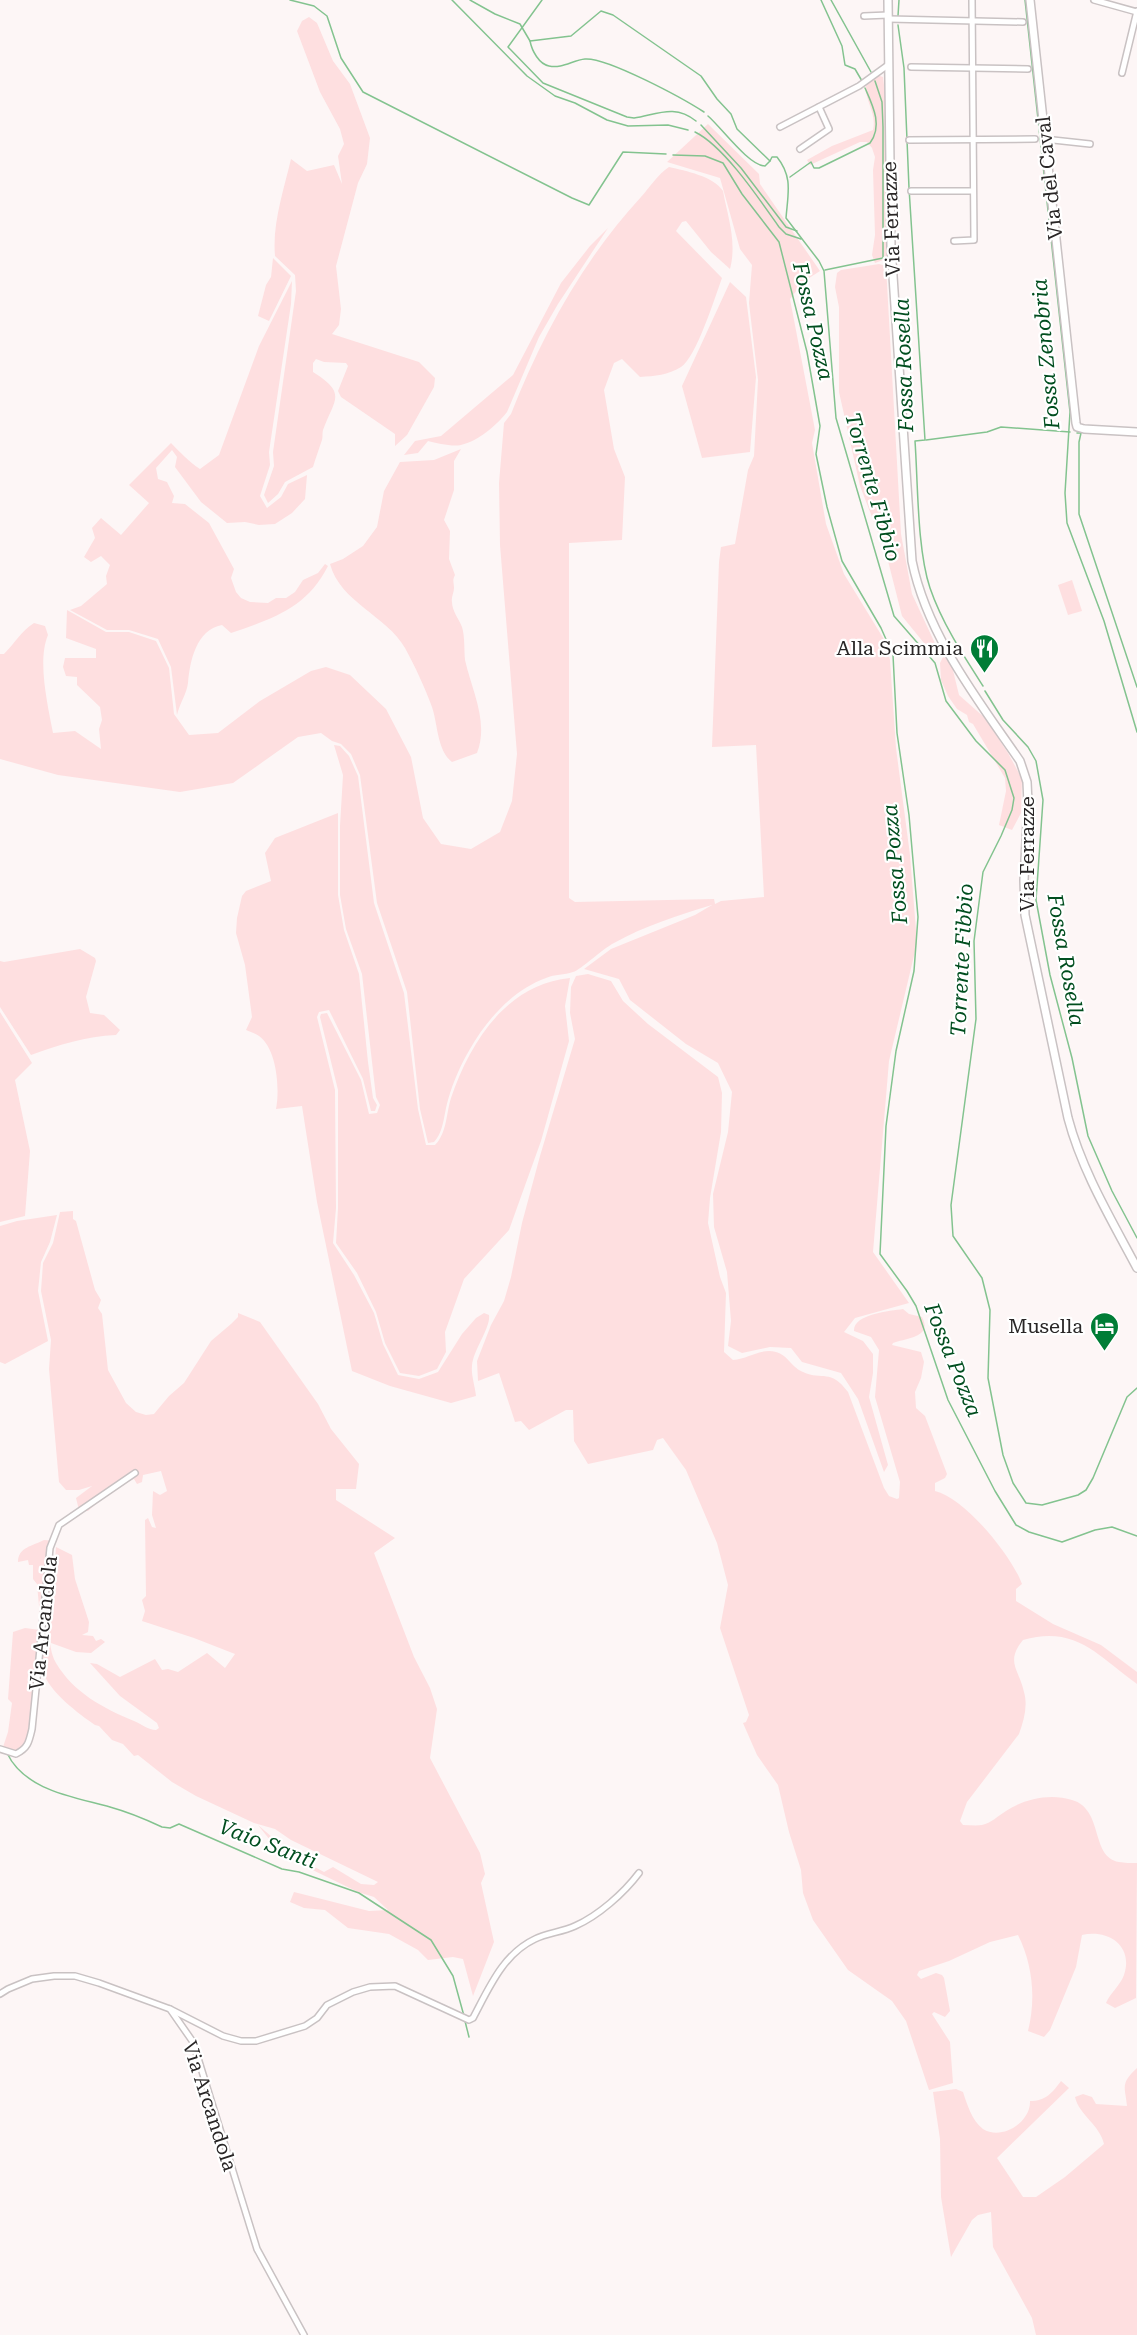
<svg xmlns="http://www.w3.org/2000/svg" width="1137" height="2335" font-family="'Roboto Serif',serif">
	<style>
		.green { fill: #fedfe0 }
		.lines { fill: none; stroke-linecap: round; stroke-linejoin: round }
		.stream { stroke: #83c38f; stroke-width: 1.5 }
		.minor-casing { stroke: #c9c2c3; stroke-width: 8 }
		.tertiary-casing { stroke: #c9c2c3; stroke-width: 10 }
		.minor { stroke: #fff; stroke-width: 5 }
		.tertiary { stroke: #fff; stroke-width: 7 }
		.labels { text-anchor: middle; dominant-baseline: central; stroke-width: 4.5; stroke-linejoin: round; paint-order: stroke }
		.street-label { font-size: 20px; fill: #292626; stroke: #fff }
		.poi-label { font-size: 20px; fill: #292626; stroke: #fff; text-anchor: end }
		.water-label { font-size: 21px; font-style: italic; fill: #014e1f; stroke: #fff }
	</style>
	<rect width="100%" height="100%" fill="#fdf6f6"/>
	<g class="green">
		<path d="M 309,17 L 317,23 L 333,61 L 350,84 L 370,138 L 367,164 L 358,183 L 336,266 L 341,309 L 339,325 L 332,334 L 419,362 L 435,378 L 434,387 L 407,435 L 395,446 L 395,434 L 341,397 L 338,391 L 348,366 L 346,363 L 324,362 L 316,359 L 313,363 L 313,372 C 348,394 334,399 323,430 C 322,433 323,437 322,440 C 319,449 316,457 313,467 L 285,482 L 278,494 L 268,503 L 264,495 L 274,466 L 273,452 L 296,291 L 295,275 L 275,256 C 272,224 284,189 291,159 L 307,171 L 334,165 L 342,184 L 338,156 L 344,144 L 340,129 L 320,92 L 297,31 L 302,21 Z"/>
		<path d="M 877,75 L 883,77 L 885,93 L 885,215 L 889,251 L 886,259 L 875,263 L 872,255 L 875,235 L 873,170 L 875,157 L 872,148 L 867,142 L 860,142 L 810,165 L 807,160 L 832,146 L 873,130 C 877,113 865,102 866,86 Z"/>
		<path d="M 708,124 L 759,174 L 760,184 L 820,271 L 803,282 L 790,299 L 815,430 L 812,443 L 826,524 L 844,574 L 885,641 L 890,660 L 896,748 L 910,855 L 917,943 L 889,1061 L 873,1252 L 909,1303 L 855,1318 L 844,1332 L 863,1341 L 873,1354 L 873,1373 L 869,1397 L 888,1465 L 884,1472 L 858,1399 L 841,1373 L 802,1362 L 791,1348 L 770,1347 L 742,1353 L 728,1346 L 731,1321 L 727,1272 L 714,1227 L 713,1194 L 728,1132 L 732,1092 L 718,1063 L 686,1044 L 630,1000 L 619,979 L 584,969 L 611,949 L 695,915 L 712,905 C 679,915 644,926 614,943 C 602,949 581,970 573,972 C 564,975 555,974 546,978 C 513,990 487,1019 470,1049 C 461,1064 453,1082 448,1100 C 444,1113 444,1132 434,1142 L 428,1143 L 420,1109 L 407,992 L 377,903 L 360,775 L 351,754 L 341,744 L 332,741 L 321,733 L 298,737 L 233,783 L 180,792 L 58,775 L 0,759 L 0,654 L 4,654 C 15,643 21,631 34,623 L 45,626 L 48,635 C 37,661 48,706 53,733 L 75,731 L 101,749 L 99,729 L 102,720 L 100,707 L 77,685 L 77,677 L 66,676 L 63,667 L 65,658 L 96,658 L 96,649 L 66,638 L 67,610 L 106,632 L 129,632 L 156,641 L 169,668 L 174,714 L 189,735 L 218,733 L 260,701 L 311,671 L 326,667 L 350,675 L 386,709 L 411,757 L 423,818 L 441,844 L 471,849 L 500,832 L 512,801 L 517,754 L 500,545 L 499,483 L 504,423 L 511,414 C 542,335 583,260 641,197 C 650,187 658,174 669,167 C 686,171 713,176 723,191 C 728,218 737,242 730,269 L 711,252 L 686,221 L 682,222 L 676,231 L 722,278 C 715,297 696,358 681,367 C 668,375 655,376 640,377 L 622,359 L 614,363 L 604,390 L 614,449 L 625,477 L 622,540 L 569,543 L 569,898 L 575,902 L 714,899 L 715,904 L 721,901 L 764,897 L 756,745 L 712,747 L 719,562 L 721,547 L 735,544 L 748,470 L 754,456 L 758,380 L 749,303 L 752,265 L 740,249 L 720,178 L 667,162 Z"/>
		<path d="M 608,228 L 558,304 L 539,337 L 507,412 C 496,426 478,441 461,445 C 452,447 437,443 428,441 L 418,453 L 404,455 L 415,441 L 441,436 L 513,375 L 561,283 L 590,246 Z"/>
		<path d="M 273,258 L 291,276 L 269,321 L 258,316 L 266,285 L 271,277 Z"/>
		<path d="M 879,264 L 886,266 L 901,534 L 912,594 L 939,652 L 938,654 L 924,643 L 902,616 L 886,553 L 860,486 L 839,392 L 839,307 L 835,287 L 837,273 L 841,270 Z"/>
		<path d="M 292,281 L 291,304 L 269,452 L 270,465 L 260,496 L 267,508 L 281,497 L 288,484 L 307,475 L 305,499 L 292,513 L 275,524 L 259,525 L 245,522 L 227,523 L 201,502 L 175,467 L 177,457 L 172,450 L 156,468 L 158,479 L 167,482 L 174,496 L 172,503 L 185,504 L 209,523 L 234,569 L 231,578 L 236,592 L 241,598 L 250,602 L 268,603 L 276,598 L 286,598 L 295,592 L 303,580 L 318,573 L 325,564 L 328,566 C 307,608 272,619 231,633 L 222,625 C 196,630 190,661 188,683 C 187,693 179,705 177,715 L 171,667 L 158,639 L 129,630 L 107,630 L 70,610 L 81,606 L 107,584 L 106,576 L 110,565 L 101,556 L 91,562 L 84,557 L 95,538 L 92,528 L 101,518 L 121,535 L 149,503 L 129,485 L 171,443 C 180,452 189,462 200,469 L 219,455 L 259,346 Z"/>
		<path d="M 730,282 L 746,297 L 756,377 L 750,452 L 702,458 L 682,386 Z"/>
		<path d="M 461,449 L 454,461 L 454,490 L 444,520 L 450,531 L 449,559 L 455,575 C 452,581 454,582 454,588 C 454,593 451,597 452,602 C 452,611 459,619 462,627 C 465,637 464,649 465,660 C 472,691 489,722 477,753 L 452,762 C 437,750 438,725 432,707 C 425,688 415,666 405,648 C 387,616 340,602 330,564 L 343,559 L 363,546 L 377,527 L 384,491 L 400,462 L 434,460 Z"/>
		<path d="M 1072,580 L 1082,611 L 1068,615 L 1058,585 Z"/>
		<path d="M 943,657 L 950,658 L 959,695 L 985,718 L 1008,753 L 1022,779 L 1021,813 L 1012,830 L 999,825 L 1006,791 L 1005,778 L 973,724 L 969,722 L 967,715 L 957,709 L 948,696 L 941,680 L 940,663 Z"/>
		<path d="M 334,745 L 340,746 L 349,756 L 358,776 L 374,903 L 404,993 L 418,1109 L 426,1145 L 435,1145 C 447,1133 446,1114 451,1098 C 470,1042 507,984 570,978 L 565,1006 L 569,1041 L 541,1141 L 509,1230 L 464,1279 L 445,1332 L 446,1352 L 437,1369 L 419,1376 L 400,1373 L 385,1343 L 376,1312 L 357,1273 L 336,1243 L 338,1208 L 338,1090 L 320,1017 L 321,1014 L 327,1013 L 361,1080 L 369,1114 L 377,1113 L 380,1105 L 376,1097 L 362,974 L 346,929 L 340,895 L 340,826 L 343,775 Z"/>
		<path d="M 338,813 L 338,895 L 344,930 L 359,974 L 368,1062 L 373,1098 L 377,1105 L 375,1111 L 371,1111 L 363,1079 L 329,1010 L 319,1012 L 317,1017 L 335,1090 L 336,1208 L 333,1243 L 354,1275 L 374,1313 L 383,1344 L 398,1375 L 419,1379 L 438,1372 L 462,1334 L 476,1318 L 484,1313 L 489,1315 C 491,1328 473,1350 472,1366 C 471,1375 475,1386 476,1396 L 451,1403 L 390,1386 L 352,1371 L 317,1202 L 302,1106 L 276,1109 C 280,1089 277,1049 259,1036 C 255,1033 250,1032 246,1030 L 252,1017 L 245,965 L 236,933 L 237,918 L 242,896 L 246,891 L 271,881 L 265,853 L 275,838 Z"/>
		<path d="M 80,949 L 95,958 L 96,961 L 86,997 L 90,1013 L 104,1015 L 120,1030 L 116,1035 C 86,1036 59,1045 31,1055 L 0,1007 L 0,961 L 4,962 Z"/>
		<path d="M 588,974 L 611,981 L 623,1001 L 648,1024 L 718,1077 L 722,1093 L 721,1132 L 710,1198 L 708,1223 L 720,1277 L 726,1293 L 724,1352 L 733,1360 C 746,1359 757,1351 769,1351 C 787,1351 789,1366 803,1372 C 823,1381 830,1368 848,1392 L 884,1488 L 889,1496 L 897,1499 L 899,1498 L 900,1482 L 875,1397 L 879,1350 L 871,1337 L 854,1331 C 853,1314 890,1311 903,1309 L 909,1314 L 922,1317 C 933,1337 907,1338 893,1343 L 892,1345 L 921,1352 L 924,1362 L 921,1378 L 915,1392 L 916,1408 L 925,1416 L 947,1474 L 945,1478 L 935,1483 L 935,1491 C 965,1498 1011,1555 1022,1584 L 1016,1589 L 1016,1601 L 1053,1624 L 1101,1645 L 1137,1672 L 1137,1684 C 1098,1656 1076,1625 1023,1640 C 1005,1662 1019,1669 1024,1692 C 1028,1706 1024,1720 1019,1734 L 967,1802 L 960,1821 L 963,1825 C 969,1825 976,1826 982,1825 C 991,1823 998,1816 1006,1811 C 1024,1799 1050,1793 1072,1800 C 1104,1809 1090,1857 1119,1862 C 1124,1863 1131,1863 1137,1863 L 1136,1998 L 1115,2008 L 1106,2003 C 1110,1993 1120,1986 1124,1975 C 1134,1945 1107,1929 1082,1935 L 1076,1967 L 1050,2030 L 1044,2037 L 1028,2031 C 1036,1999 1033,1965 1018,1935 L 990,1942 L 949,1961 L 919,1971 L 917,1975 L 921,1979 L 936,1973 L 942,1975 L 944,1978 L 950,2011 L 945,2017 L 934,2012 L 932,2014 L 950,2042 L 953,2083 L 929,2090 L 906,2021 L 892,2001 L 848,1970 L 813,1920 L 803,1893 L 801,1870 L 789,1832 L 778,1785 L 757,1755 L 743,1723 L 746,1722 L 749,1715 L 720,1628 L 728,1585 L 717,1543 L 686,1470 L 663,1438 L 657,1440 L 653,1450 L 588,1464 L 574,1441 L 573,1410 L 566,1410 L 529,1430 L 521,1421 L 515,1422 L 499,1373 L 478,1381 L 477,1361 L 491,1325 L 504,1301 L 511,1277 L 522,1223 L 540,1156 L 575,1039 L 570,1013 L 571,987 L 576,976 Z"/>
		<path d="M 0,1012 L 32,1063 L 15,1080 L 30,1151 L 25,1216 L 0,1222 Z"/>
		<path d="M 73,1211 L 73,1219 L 76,1221 L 95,1290 L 101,1300 L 98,1308 L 102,1314 L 108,1370 L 126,1403 L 136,1412 L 146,1415 L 154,1414 L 169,1396 L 184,1383 L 211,1341 L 231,1324 L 238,1317 L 238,1313 L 260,1322 L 318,1404 L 331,1429 L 359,1464 L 356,1489 L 336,1489 L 336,1500 L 395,1538 L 374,1553 L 414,1657 L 430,1688 L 437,1709 L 430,1758 L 480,1853 L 485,1874 L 481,1883 L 494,1942 L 473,1996 L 463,1959 L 453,1957 L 428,1960 L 418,1950 L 389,1934 L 348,1928 L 325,1910 L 304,1908 L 290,1902 L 294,1892 L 369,1911 L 388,1910 L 374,1897 L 358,1892 L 294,1861 L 274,1845 L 258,1825 L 294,1856 L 324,1872 L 333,1867 L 361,1884 L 374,1885 L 378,1882 L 291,1840 L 275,1829 L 254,1823 L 196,1796 L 172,1782 L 138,1755 L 134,1756 L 123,1744 L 112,1740 L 99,1726 L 95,1725 C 79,1714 48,1691 43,1671 C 40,1660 44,1644 45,1633 L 47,1632 C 51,1642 50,1653 56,1663 C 74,1693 103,1708 134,1721 C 142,1724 148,1730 156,1730 L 159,1728 L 157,1723 L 120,1696 L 90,1663 L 97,1664 L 120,1677 L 155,1659 L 162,1670 L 168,1669 L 178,1672 L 207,1653 L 225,1668 L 235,1654 L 194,1638 L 142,1621 L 145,1611 L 142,1600 L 146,1596 L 145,1520 L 148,1518 L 152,1527 L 156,1528 L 152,1515 L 153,1491 L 160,1495 L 167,1491 L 161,1471 L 143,1475 L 142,1482 L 137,1484 L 134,1479 C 116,1486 102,1498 88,1511 L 79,1510 L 76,1498 L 92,1486 L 79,1490 L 66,1490 L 59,1482 L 49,1369 L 51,1340 L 41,1291 L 43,1263 L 53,1243 L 60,1212 Z"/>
		<path d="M 57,1215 L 50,1242 L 41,1262 L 38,1291 L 48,1341 L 5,1364 L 0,1362 L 0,1226 L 17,1221 Z"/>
		<path d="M 44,1540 L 56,1541 C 46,1562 58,1604 43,1620 L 40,1617 L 37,1584 L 33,1579 L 33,1565 L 29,1565 L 28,1560 L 18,1562 C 18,1547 33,1546 44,1540 Z"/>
		<path d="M 56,1547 L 72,1555 L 75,1579 L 89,1622 L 88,1632 L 82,1635 L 93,1636 L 96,1641 L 101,1639 L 105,1642 L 91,1653 L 76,1652 L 51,1643 L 47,1627 L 51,1608 Z"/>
		<path d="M 25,1628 L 40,1630 L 28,1748 L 19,1755 L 2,1750 L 8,1732 L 12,1703 L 8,1699 L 13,1632 Z"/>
		<path d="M 1137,2068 L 1137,2335 L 1036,2335 L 1032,2318 L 993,2247 L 991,2212 L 978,2215 L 972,2220 L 951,2257 L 941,2197 L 940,2139 L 933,2092 L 956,2089 L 963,2092 C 967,2104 972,2121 983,2129 C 1002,2141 1031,2122 1030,2101 C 1046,2101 1052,2093 1061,2081 L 1069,2088 L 997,2158 L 1023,2197 L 1036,2197 L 1065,2177 L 1104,2144 C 1100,2125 1079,2115 1075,2097 L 1083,2094 L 1092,2097 L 1096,2104 L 1127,2106 C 1125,2086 1120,2084 1137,2068 Z"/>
	</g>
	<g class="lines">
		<g class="stream">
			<path d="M 290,0 L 314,6 L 327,16 L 341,58 L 363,92 L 572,198 L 589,205 L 623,152 L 666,154"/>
			<path d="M 452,0 L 527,76 L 555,96 L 575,103 L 607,120 L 628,126 L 668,125 L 688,130"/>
			<path d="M 470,0 L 495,14 L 520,24 L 530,41 L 571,36 L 601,11 L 613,15 L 701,76 L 717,99 L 731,114 L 737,129 L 770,161 L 772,157 L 777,157 C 793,177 788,193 786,218 L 819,261 L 824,271 L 836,418 L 894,616 L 935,663 L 946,701 L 976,741 L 1005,770 L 1014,798 L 1012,810 L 1001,836 L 983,872 L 974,941 L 976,1019 L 951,1205 L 953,1236 L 982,1278 L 990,1310 L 988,1378 L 1003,1455 L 1013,1483 L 1026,1503 L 1042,1505 L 1078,1495 L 1086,1490 L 1093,1478 L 1127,1397 L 1137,1388"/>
			<path d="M 542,0 L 508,47 L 543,83 L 627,117 L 634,118 C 658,114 675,104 696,121"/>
			<path d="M 821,0 L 842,46 L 845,65 L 855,69 L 862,81"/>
			<path d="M 831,0 L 871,72"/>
			<path d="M 1025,0 L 1070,412 L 1065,493 L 1067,523 L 1104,621 L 1137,732"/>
			<path d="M 898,16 L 899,0"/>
			<path d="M 898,25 L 904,68 L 909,188 L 925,440 L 915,441 C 918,483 917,549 930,588 C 942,623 963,655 983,686"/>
			<path d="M 530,41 C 532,51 539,64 549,66 C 562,69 573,60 585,59 C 607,57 684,99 704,112"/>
			<path d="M 708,116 C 721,127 749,166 765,166 L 770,161"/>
			<path d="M 701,125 L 741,168 L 786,227 L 797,231"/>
			<path d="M 695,132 C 724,146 760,200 779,227 L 786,234 L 801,239"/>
			<path d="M 673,155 L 705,156 L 723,163 L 742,194 L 779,242 L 807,352 L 820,426 L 816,454 L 827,507 L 842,561 L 881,628 L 893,655 L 897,733 L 909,815 L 918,917 L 914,971 L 896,1051 L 886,1126 L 880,1254 L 907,1291 L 916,1306 L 948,1400 L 995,1491 L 1016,1525 L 1029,1532 L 1062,1542 L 1095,1530 L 1112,1527 L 1137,1536"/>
			<path d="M 790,177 L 811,162 L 814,168 L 819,168 L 870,143 C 883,126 873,106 865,88"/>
			<path d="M 825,270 L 883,258 L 883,127 L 882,102 L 875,81"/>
			<path d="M 1077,433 L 1081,433 L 1079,442 L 1079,514 L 1137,687"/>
			<path d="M 926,440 L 987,432 L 1001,427 L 1070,432"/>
			<path d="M 985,691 L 1003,720 L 1028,747 L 1036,761 L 1043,800 L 1036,900 L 1050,975 L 1072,1058 L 1088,1136 L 1112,1191 L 1137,1238"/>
			<path d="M 7,1753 C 25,1791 75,1797 110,1807 C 128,1812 145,1819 162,1827 L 170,1828 L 179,1824 L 282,1869 L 299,1872 L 359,1893 L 431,1940 L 453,1976 L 464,2016"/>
			<path d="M 465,2021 L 469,2037"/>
		</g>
		<defs>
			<g id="minor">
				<path d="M 1094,0 L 1137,12"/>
				<path d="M 864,16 L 888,15"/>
				<path d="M 889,19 L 1023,22"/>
				<path d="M 911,67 L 1028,69"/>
				<path d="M 1122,73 L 1137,11"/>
				<path d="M 780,127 L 859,86 L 888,65"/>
				<path d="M 1044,139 L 1090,144"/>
				<path d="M 909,140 L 1035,139"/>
				<path d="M 800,149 L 829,129 L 819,107"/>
				<path d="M 911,191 L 973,191"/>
				<path d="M 954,241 L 974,240 L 972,0"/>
				<path d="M 0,1749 L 16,1754 C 28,1748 29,1742 32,1729 L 50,1548 L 59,1525 L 135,1473"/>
				<path d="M 0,1994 L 8,1989 L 32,1979 L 54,1976 L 75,1976 L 99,1983 L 170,2009 L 193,2042 L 257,2249 L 304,2335"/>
				<path d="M 170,2009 L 223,2036 L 241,2041 L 256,2041 L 305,2026 L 317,2018 L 327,2005 L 353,1992 L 370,1987 L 395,1986 L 469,2020 L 473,2018 C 489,1988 503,1954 535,1939 C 547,1933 562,1932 575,1926 C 598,1916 624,1893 639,1873"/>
			</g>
			<g id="tertiary">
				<path d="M 888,0 L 891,246 L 912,561 C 927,635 978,700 1020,761 L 1027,782 L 1028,803 L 1024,880 L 1025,915 L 1068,1118 C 1082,1171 1111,1219 1137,1268"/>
				<path d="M 1030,0 L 1076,423 L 1077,427 L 1084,429 L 1137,432"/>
			</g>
		</defs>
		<use href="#minor" class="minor-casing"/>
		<use href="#tertiary" class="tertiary-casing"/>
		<use href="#minor" class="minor"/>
		<use href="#tertiary" class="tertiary"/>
	</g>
	<defs>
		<symbol id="restaurant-pin" viewBox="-11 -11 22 30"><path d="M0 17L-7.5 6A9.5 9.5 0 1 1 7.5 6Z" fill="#007d36" stroke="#fff"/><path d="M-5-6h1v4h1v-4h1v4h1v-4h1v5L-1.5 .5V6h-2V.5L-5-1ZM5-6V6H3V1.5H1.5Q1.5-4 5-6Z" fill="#fff"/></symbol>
		<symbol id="hotel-pin" viewBox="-11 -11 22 30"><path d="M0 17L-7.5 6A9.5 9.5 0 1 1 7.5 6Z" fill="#007d36" stroke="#fff"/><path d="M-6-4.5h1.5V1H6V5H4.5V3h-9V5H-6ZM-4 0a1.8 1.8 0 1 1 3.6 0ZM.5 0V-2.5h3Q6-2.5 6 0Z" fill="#fff"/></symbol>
	</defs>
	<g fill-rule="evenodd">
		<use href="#restaurant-pin" x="968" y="632" width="33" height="45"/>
		<use href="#hotel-pin" x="1088" y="1310" width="33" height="45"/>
	</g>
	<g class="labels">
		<g class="street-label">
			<text transform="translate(1049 178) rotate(-96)">Via del Caval</text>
			<text transform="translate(891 219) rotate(-92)">Via Ferrazze</text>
			<text transform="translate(1027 854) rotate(-90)">Via Ferrazze</text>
			<text transform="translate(43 1623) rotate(-84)">Via Arcandola</text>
			<text transform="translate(210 2106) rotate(72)">Via Arcandola</text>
		</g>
		<g class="poi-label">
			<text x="963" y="648">Alla Scimmia</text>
			<text x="1083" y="1326">Musella</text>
		</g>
		<g class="water-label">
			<text transform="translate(813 321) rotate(77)">Fossa Pozza</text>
			<text transform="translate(1046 354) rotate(-95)">Fossa Zenobria</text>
			<text transform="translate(904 365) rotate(-92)">Fossa Rosella</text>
			<text transform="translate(873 487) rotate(74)">Torrente Fibbio</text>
			<text transform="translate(895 864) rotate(-95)">Fossa Pozza</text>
			<text transform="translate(962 960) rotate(-87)">Torrente Fibbio</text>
			<text transform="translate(1066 960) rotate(80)">Fossa Rosella</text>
			<text transform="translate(953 1360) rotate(68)">Fossa Pozza</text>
			<text transform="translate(268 1844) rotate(21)">Vaio Santi</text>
		</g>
	</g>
</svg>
